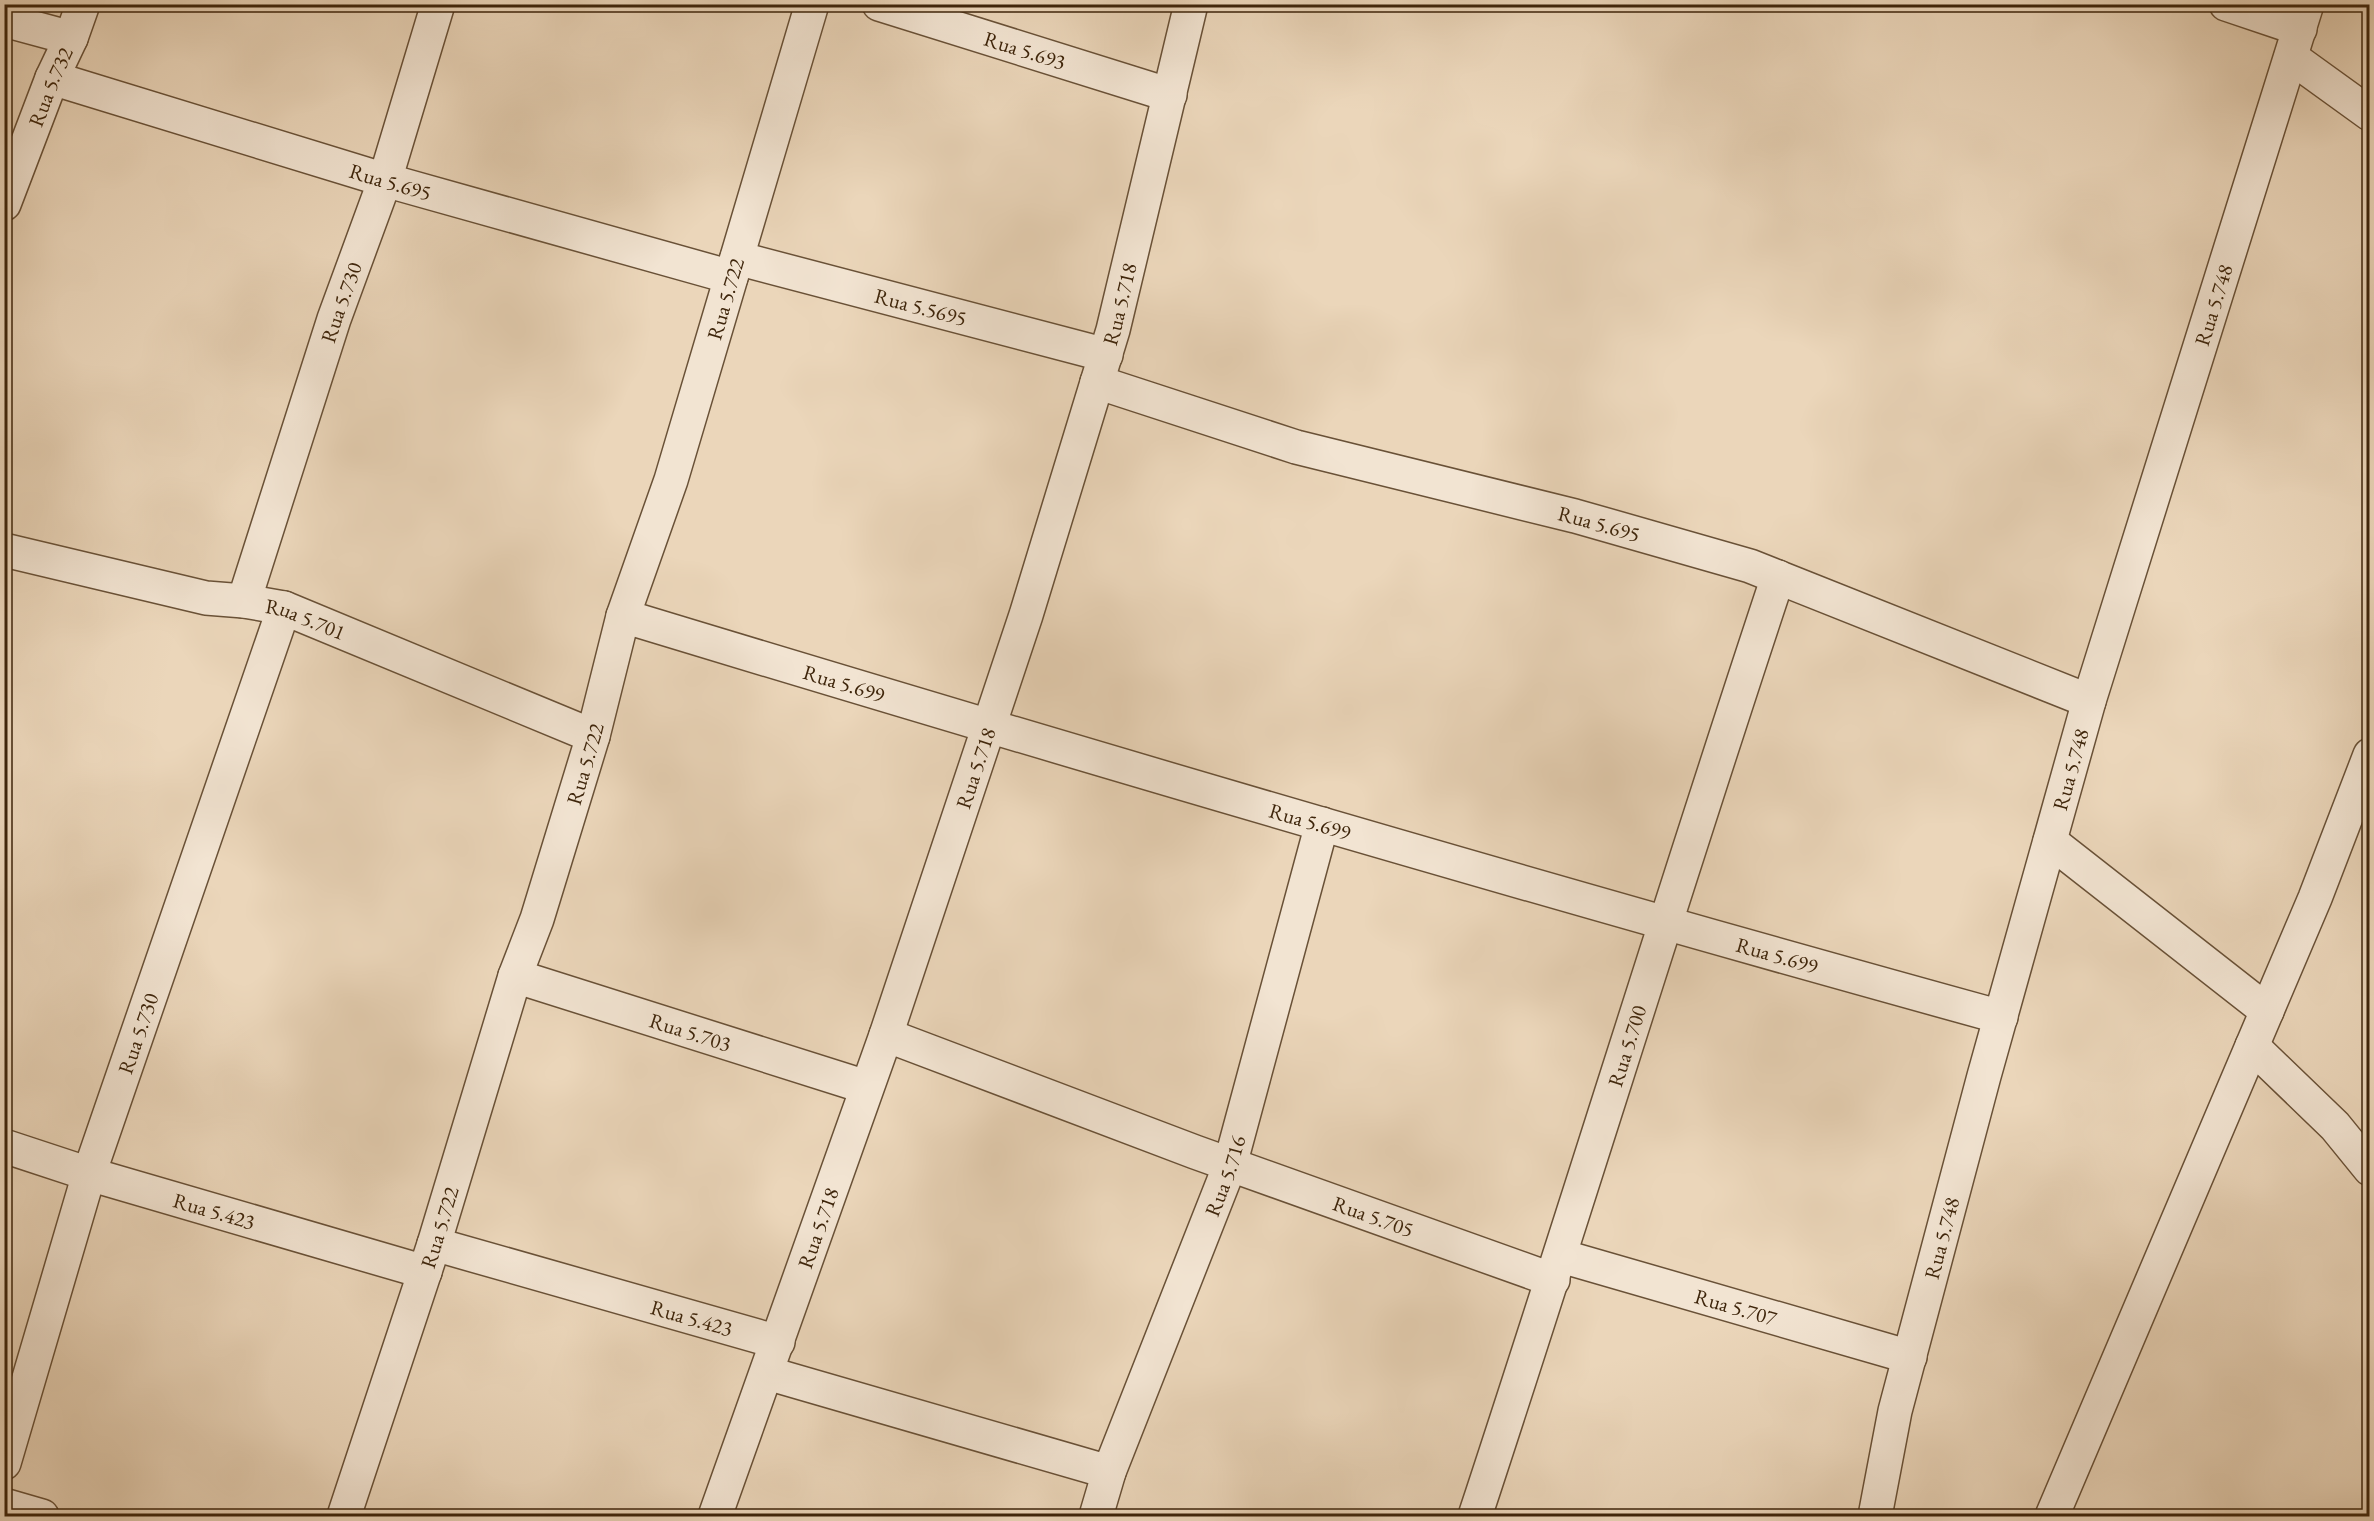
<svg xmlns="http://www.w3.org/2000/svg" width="2374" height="1521" font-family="'EB Garamond',serif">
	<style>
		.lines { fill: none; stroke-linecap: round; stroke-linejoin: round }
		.minor-casing { stroke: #695137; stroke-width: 36 }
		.minor { stroke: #f2e4d2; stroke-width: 33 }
		.labels { text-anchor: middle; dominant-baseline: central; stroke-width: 4.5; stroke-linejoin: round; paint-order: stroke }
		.street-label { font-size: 21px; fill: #3e250b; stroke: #f2e4d2 }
	</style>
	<rect width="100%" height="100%" fill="#ebd6ba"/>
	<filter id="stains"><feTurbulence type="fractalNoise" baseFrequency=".00333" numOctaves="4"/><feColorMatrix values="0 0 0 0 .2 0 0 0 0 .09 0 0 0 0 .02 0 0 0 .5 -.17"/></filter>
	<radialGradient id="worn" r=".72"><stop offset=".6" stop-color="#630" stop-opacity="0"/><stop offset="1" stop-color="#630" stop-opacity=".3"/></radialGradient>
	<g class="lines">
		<defs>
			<g id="minor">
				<path id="s1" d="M 879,4 L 1170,95"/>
				<path d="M 2226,4 L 2300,29"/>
				<path d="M 4,20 L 71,38"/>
				<path d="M 2291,57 L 2370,114"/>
				<path id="s2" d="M 52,78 L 385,180 L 731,277"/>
				<path id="s3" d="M 4,204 L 52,78 L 71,38 L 83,4"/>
				<path id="s4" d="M 737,258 L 1106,355"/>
				<path id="s5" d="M 1097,382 L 1296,447 L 1575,516 L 1750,566 L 2089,701"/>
				<path id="s6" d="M 4,550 L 206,598 L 244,601 L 284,608 L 593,736"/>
				<path id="s7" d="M 244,601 L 334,319 L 385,180 L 438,4"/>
				<path id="s8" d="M 623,616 C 1081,755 1540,890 2001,1017"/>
				<path d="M 2050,841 L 2267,1011"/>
				<path id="s9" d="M 515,976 L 866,1087"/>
				<path id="s10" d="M 886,1035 L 1195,1152 L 1553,1280"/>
				<path d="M 2252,1046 L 2335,1126 L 2370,1169"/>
				<path id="s11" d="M 4,1146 L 89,1174 L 425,1272"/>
				<path id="s12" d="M 434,1244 L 778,1342"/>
				<path id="s13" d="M 1561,1256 L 1910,1357"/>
				<path d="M 767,1373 L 1109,1472"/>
				<path id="s14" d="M 4,1463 L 89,1174 L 284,608"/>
				<path d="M 4,1505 L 42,1516"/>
				<path id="s15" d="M 344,1516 L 434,1244 L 515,976 L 537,919 L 593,736 L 623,616 L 671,480 L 812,4"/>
				<path id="s16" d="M 715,1516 L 886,1035 L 1026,615 L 1113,330 L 1191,4"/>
				<path id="s17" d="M 1096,1516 L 1109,1472 L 1230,1165 L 1322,824"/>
				<path id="s18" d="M 1475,1516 C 1578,1204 1674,889 1778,577"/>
				<path id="s19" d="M 1875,1516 L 1895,1411 L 1984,1076 L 2089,701 L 2307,4"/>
				<path d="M 2052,1516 L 2315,898 L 2370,755"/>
			</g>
		</defs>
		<use href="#minor" class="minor-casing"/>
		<use href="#minor" class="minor"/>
	</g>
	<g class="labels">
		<g class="street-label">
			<text stroke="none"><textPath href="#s1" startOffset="153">Rua 5.693</textPath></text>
			<text stroke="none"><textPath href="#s3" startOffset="126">Rua 5.732</textPath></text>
			<text stroke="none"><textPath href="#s2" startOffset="354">Rua 5.695</textPath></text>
			<text stroke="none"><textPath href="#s15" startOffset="1276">Rua 5.722</textPath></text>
			<text stroke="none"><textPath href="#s7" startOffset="314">Rua 5.730</textPath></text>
			<text stroke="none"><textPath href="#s16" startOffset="1278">Rua 5.718</textPath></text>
			<text stroke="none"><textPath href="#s19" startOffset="1258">Rua 5.748</textPath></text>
			<text stroke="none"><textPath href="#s4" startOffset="190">Rua 5.5695</textPath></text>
			<text stroke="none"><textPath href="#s5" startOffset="522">Rua 5.695</textPath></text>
			<text stroke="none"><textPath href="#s6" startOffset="310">Rua 5.701</textPath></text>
			<text stroke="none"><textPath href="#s8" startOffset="231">Rua 5.699</textPath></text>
			<text stroke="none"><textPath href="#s15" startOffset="790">Rua 5.722</textPath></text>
			<text stroke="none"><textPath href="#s16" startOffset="792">Rua 5.718</textPath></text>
			<text stroke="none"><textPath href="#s19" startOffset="772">Rua 5.748</textPath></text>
			<text stroke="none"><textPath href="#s8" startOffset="717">Rua 5.699</textPath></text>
			<text stroke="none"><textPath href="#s8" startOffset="1203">Rua 5.699</textPath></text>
			<text stroke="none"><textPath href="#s9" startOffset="184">Rua 5.703</textPath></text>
			<text stroke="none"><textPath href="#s14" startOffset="450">Rua 5.730</textPath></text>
			<text stroke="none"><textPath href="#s18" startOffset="494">Rua 5.700</textPath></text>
			<text stroke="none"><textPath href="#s17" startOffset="364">Rua 5.716</textPath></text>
			<text stroke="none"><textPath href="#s11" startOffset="220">Rua 5.423</textPath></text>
			<text stroke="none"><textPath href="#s10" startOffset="520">Rua 5.705</textPath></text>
			<text stroke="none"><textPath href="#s15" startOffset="304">Rua 5.722</textPath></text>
			<text stroke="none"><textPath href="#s16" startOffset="306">Rua 5.718</textPath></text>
			<text stroke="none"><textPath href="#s19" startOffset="286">Rua 5.748</textPath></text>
			<text stroke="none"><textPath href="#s13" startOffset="182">Rua 5.707</textPath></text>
			<text stroke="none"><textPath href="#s12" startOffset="268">Rua 5.423</textPath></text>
		</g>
	</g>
	<rect width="2374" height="1521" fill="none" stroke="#ebd6ba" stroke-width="24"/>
	<rect x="6" y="6" width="2362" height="1509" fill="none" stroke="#3e250b" stroke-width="3"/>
	<rect x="12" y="12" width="2350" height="1497" fill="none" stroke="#3e250b" stroke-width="1.5"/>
	<rect width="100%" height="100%" filter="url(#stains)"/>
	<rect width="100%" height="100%" fill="url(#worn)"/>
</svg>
